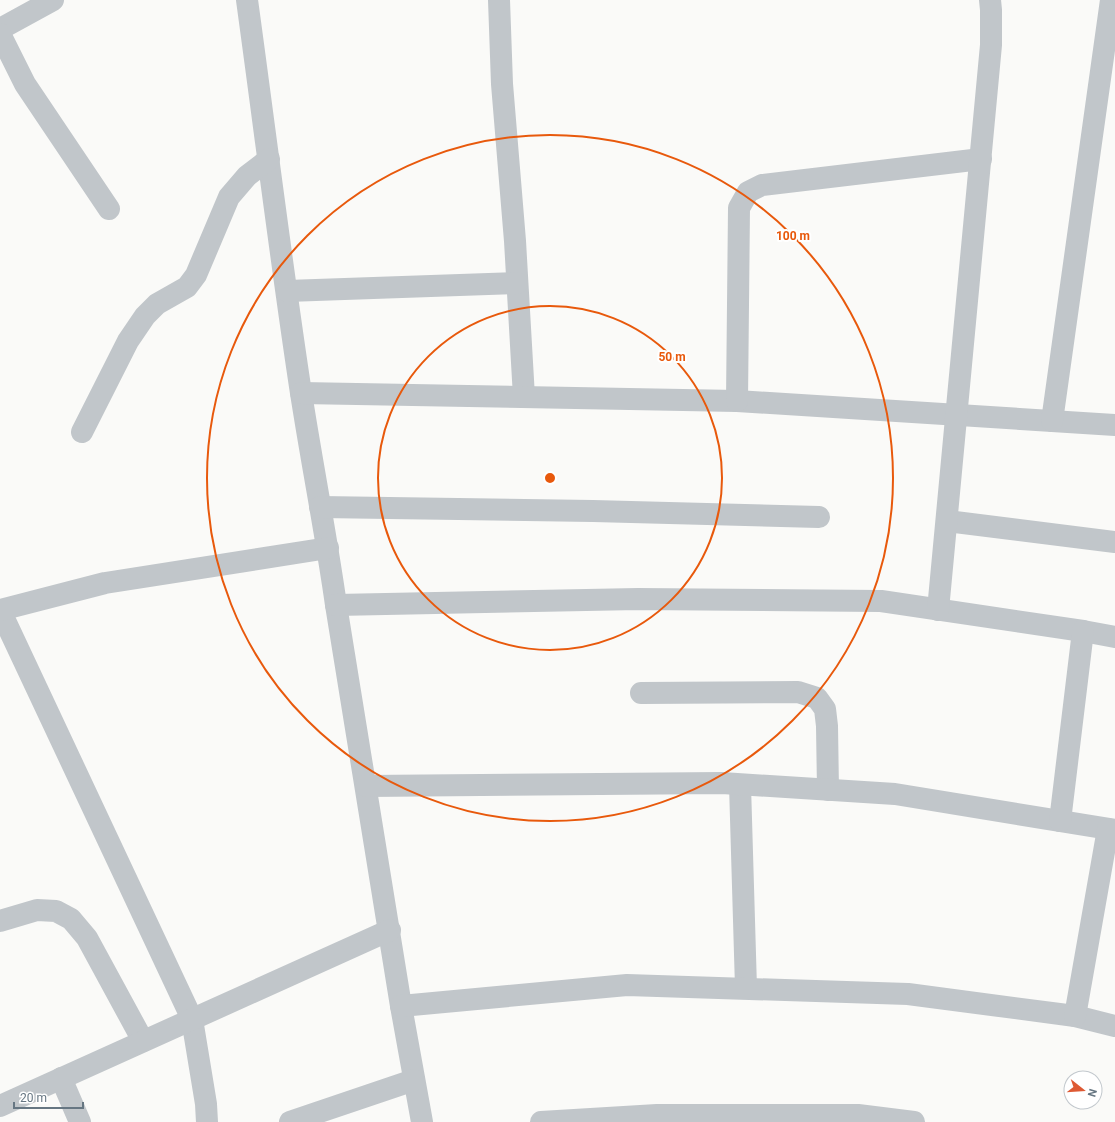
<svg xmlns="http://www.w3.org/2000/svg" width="1115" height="1122" font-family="Roboto,sans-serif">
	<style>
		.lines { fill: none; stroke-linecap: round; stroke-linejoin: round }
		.minor { stroke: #c1c6ca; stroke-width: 22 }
		.ring { fill: none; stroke: #e8590c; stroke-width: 2 }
		.centre { fill: #e8590c; stroke: #fff; stroke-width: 2 }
		.ring-label { font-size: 12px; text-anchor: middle; font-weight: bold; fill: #e8590c; stroke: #fff; stroke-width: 4; stroke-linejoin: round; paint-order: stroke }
	</style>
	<rect width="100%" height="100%" fill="#fafaf8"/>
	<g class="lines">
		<g class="minor">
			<path d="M 247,0 C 265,131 281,262 301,393 C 312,464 326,534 336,605 L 401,1006 L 422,1122"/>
			<path d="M 499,0 L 502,84 L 515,241 L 524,397"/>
			<path d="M 0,29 L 53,0"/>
			<path d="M 0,34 L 25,84 L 109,209"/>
			<path d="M 287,291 L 517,283"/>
			<path d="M 301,393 L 737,401 L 1115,425"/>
			<path d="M 737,401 L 739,208 L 748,192 L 762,185 L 981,159"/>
			<path d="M 1052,421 L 1111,0"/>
			<path d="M 82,432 L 128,341 L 145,316 L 157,304 L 187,287 L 196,275 L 229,197 L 247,176 L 269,159"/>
			<path d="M 320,507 L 593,511 L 819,517"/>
			<path d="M 947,521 L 1115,542"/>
			<path d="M 336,605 L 638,599 L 881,601 L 1083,631 L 1115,637"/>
			<path d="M 0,610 L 192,1019 L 206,1104 L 207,1122"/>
			<path d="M 0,610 L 105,583 L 328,548"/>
			<path d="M 938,610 L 991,45 L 991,10 L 990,0"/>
			<path d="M 641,693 L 798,692 L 817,698 L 825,709 L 827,726 L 828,790"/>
			<path d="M 740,785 L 746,988"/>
			<path d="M 366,786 L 722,783 L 895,794 L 1115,830"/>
			<path d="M 1060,821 L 1083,631"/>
			<path d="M 0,921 L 37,910 L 56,911 L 71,919 L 87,938 L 143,1041"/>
			<path d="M 401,1006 L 627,985 L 908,994 L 1075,1016 L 1115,1026"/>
			<path d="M 1075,1016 L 1108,829"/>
			<path d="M 61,1078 L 80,1122"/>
			<path d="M 0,1106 L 390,930"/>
			<path d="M 290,1122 L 414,1080"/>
			<path d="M 541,1122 L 657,1115 L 858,1115 L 914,1122"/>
		</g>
	</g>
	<g class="ring">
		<circle cx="550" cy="478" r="172"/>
		<circle cx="550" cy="478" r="343"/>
	</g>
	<circle cx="550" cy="478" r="6" class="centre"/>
	<g class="ring-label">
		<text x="793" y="240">100 m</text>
		<text x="672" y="361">50 m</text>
	</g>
	<g transform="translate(1083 1090) rotate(107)"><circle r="19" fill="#ffffff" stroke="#c2c8cd"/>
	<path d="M0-3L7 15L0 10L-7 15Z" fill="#de5a34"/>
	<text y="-6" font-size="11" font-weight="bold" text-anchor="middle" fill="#667682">N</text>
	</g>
	<path d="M14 1102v6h69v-6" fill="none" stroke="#667682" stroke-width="2"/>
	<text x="20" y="1102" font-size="12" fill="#667682" stroke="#ffffff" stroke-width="3" paint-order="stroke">20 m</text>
</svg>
